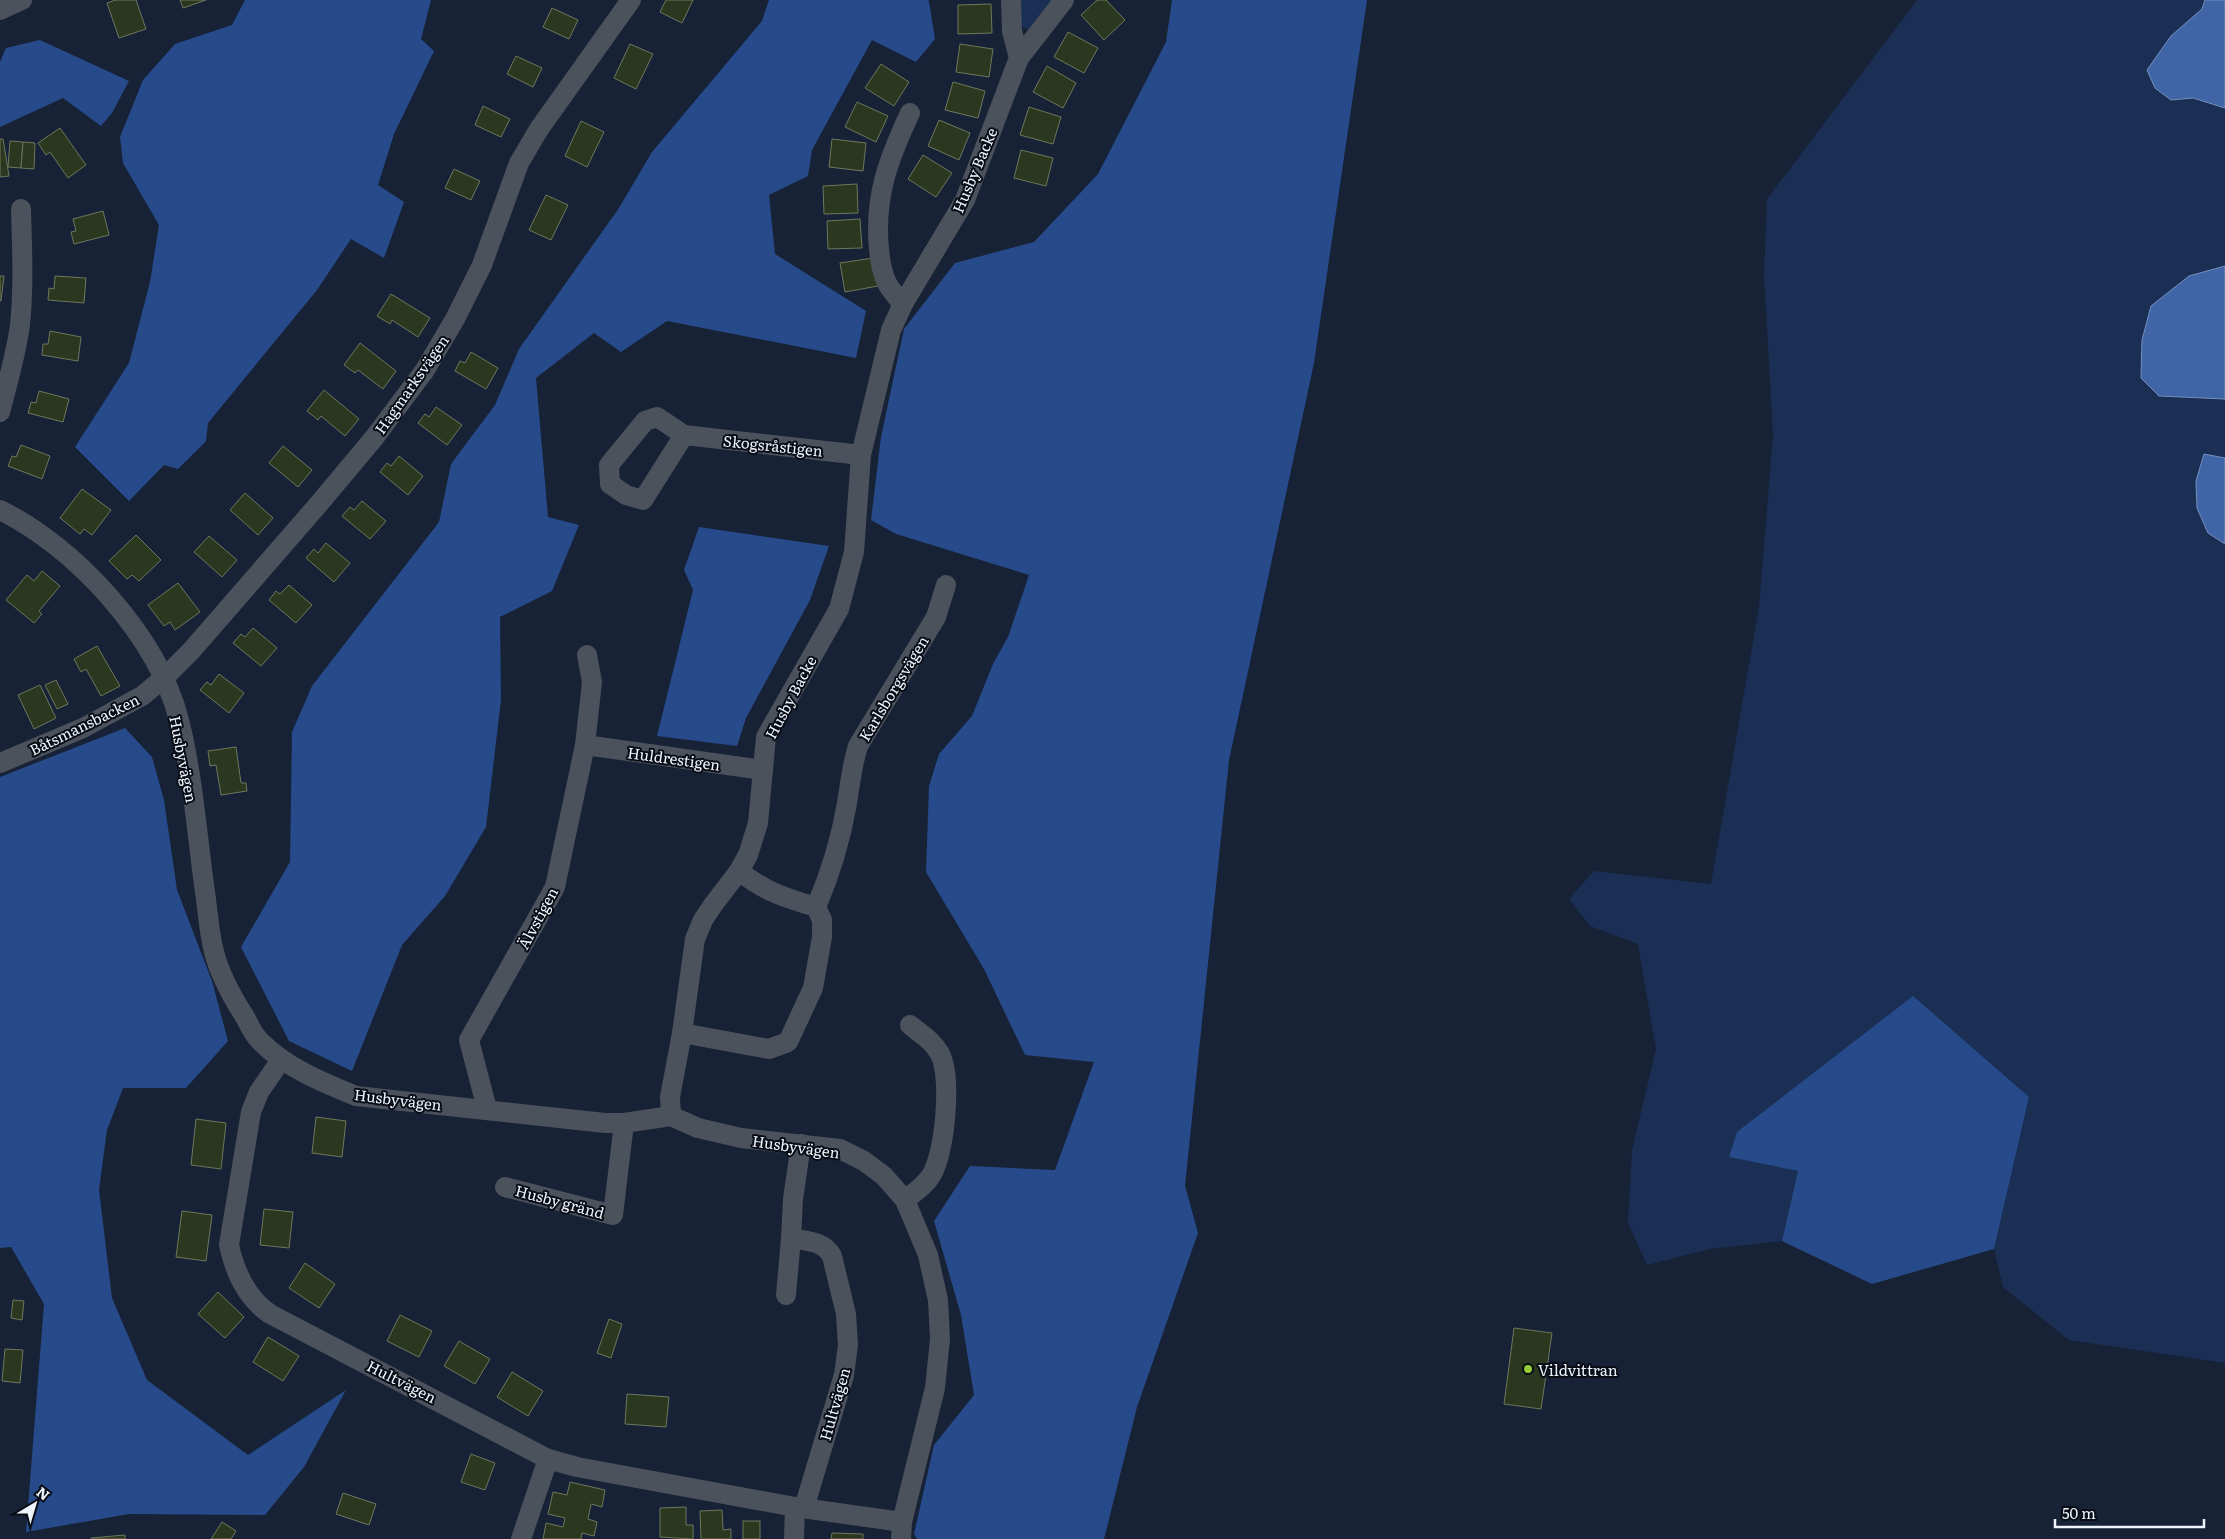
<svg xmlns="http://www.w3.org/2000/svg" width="2225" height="1539" font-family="Literata,serif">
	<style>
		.green { fill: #1a2f53 }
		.forest { fill: #274b8a }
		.water { fill: #4065a6; stroke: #7490c0 }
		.building { fill: #2c371f; stroke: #6c785e }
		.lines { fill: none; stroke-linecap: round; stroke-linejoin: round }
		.minor { stroke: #4c525c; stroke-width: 20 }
		.poi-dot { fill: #97cc39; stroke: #070c15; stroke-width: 2 }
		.labels { text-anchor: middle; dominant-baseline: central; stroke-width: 4; stroke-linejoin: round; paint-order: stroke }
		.street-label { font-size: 15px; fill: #eff4fc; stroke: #070c15 }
		.poi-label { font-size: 15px; fill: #eff4fc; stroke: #070c15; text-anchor: start }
	</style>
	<rect width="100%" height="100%" fill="#172236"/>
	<g class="green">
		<path d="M 1017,0 L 1055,0 L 1029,30 L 1021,26 Z"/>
		<path d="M 1917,0 L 2225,0 L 2225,1363 L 2069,1340 L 2003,1287 L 1994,1249 L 2029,1097 L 1737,1132 L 1730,1157 L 1799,1171 L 1782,1241 L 1710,1249 L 1647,1265 L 1628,1223 L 1632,1150 L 1656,1049 L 1638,944 L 1590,926 L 1569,899 L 1594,871 L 1711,884 L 1759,607 L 1773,435 L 1764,274 L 1767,199 Z"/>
	</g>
	<g class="forest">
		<path d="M 245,0 L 431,0 L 421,39 L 434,51 L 394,134 L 378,185 L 404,202 L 384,258 L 351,239 L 317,290 L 208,423 L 206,441 L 178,469 L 164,465 L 129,501 L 75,447 L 129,363 L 150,282 L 159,225 L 123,163 L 120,137 L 143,80 L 175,44 L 232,25 Z"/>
		<path d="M 769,0 L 928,0 L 929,2 L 935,39 L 916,62 L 872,40 L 812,150 L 808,176 L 769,195 L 775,254 L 866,311 L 856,358 L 667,321 L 621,352 L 594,333 L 536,378 L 548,517 L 579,525 L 552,591 L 500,617 L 501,700 L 486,827 L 445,896 L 402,945 L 352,1071 L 289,1041 L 241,947 L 290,862 L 292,732 L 312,686 L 439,522 L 451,464 L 495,405 L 519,349 L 619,208 L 652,152 L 762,21 Z"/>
		<path d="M 1172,0 L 1367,0 L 1314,363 L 1229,760 L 1185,1186 L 1198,1233 L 1137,1407 L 1104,1539 L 917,1539 L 914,1534 L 934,1445 L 974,1395 L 961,1315 L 934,1221 L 970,1166 L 1055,1170 L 1094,1062 L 1025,1055 L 984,969 L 926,872 L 929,786 L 939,754 L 972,716 L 993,664 L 1008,637 L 1029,575 L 896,534 L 871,520 L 881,437 L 904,329 L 955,263 L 1034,242 L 1098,174 L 1166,42 Z"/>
		<path d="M 40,40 L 129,81 L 112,113 L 101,126 L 63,98 L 0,127 L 0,62 L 6,48 Z"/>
		<path d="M 699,527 L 829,546 L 810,600 L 746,718 L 737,746 L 657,736 L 693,590 L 684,570 Z"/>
		<path d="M 125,728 L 152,757 L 164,800 L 177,890 L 212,981 L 228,1041 L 186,1088 L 123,1088 L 107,1130 L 99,1190 L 112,1298 L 147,1380 L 248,1455 L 346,1390 L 304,1467 L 265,1515 L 129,1514 L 26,1532 L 44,1304 L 11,1247 L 0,1248 L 0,777 Z"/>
		<path d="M 1913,996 L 2029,1097 L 1994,1249 L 1872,1284 L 1782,1241 L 1798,1171 L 1729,1157 L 1737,1132 Z"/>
	</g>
	<g class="water">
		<path d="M 2205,0 L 2225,0 L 2225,108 L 2193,98 L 2171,100 L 2155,88 L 2147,70 L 2171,36 L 2202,9 Z"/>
		<path d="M 2225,266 L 2225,399 L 2159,396 L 2141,378 L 2142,340 L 2151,306 L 2189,276 Z"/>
		<path d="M 2204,454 L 2225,458 L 2225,544 L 2208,533 L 2197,508 L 2196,481 Z"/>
	</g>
	<g class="building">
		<path d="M 116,0 L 136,0 L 146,29 L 119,38 L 107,3 Z"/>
		<path d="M 180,0 L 206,0 L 183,8 Z"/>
		<path d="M 666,0 L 693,0 L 682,23 L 660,12 Z"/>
		<path d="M 1097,0 L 1106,0 L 1125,20 L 1104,40 L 1081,15 Z"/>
		<path d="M 991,4 L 992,33 L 958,34 L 958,5 Z"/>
		<path d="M 552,8 L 578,20 L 569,39 L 543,27 Z"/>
		<path d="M 1068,32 L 1098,48 L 1084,73 L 1054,57 Z"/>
		<path d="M 630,44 L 653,54 L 636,89 L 614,78 Z"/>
		<path d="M 960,44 L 993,49 L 989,77 L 956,72 Z"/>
		<path d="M 516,56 L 542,68 L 533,87 L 507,74 Z"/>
		<path d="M 881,64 L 909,82 L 894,106 L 865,88 Z"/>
		<path d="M 1047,66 L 1076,83 L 1063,108 L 1033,92 Z"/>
		<path d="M 953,82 L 985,91 L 978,118 L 945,110 Z"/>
		<path d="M 857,102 L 888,116 L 876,142 L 845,127 Z"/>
		<path d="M 483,106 L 510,119 L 501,137 L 475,125 Z"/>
		<path d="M 1029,107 L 1061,117 L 1053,144 L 1020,135 Z"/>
		<path d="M 939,120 L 970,133 L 959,160 L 928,146 Z"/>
		<path d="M 581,121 L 604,132 L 587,167 L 565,156 Z"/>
		<path d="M 60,128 L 86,165 L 68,178 L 50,152 L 46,155 L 38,143 Z"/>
		<path d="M 0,139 L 3,139 L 9,176 L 0,177 Z"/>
		<path d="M 832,139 L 866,143 L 863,171 L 829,167 Z"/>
		<path d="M 10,141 L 23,142 L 21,168 L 8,167 Z"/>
		<path d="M 23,142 L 35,143 L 34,169 L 21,168 Z"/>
		<path d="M 1021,150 L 1053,158 L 1046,186 L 1014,178 Z"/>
		<path d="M 923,155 L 952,173 L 936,197 L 908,179 Z"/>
		<path d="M 454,169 L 480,181 L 471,200 L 445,188 Z"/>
		<path d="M 857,184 L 858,213 L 824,214 L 823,186 Z"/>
		<path d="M 546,195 L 568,205 L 551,240 L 529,230 Z"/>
		<path d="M 103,211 L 109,235 L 74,244 L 71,232 L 76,231 L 73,219 Z"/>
		<path d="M 860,219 L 862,248 L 828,249 L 827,221 Z"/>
		<path d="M 873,258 L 878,286 L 845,292 L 840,263 Z"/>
		<path d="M 0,276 L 4,276 L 1,301 L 0,301 Z"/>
		<path d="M 55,276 L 86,278 L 84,303 L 48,300 L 49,288 L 54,289 Z"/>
		<path d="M 391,294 L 430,318 L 418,337 L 392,320 L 390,324 L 377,316 Z"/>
		<path d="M 50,331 L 81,337 L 78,361 L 42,355 L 43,344 L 48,344 Z"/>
		<path d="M 360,343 L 396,371 L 383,389 L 358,370 L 355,373 L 344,365 Z"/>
		<path d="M 471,352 L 498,368 L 486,389 L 455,371 L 460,361 L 465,363 Z"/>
		<path d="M 324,390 L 359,419 L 345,436 L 321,416 L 318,420 L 307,411 Z"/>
		<path d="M 39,391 L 69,399 L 63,422 L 28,413 L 31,402 L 36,403 Z"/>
		<path d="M 436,407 L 462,425 L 447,445 L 418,423 L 425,414 L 429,417 Z"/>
		<path d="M 21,445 L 50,456 L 42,479 L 8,466 L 12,456 L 16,457 Z"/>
		<path d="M 283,446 L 312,470 L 298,487 L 269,463 Z"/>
		<path d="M 399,456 L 423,476 L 408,495 L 380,472 L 387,463 L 391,466 Z"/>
		<path d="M 82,489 L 111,510 L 92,535 L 84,529 L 80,534 L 60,518 Z"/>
		<path d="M 245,493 L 273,518 L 258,535 L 230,510 Z"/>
		<path d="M 362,501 L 386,521 L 370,539 L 342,516 L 350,507 L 354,510 Z"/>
		<path d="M 136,535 L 161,560 L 139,581 L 132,575 L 127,579 L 109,561 Z"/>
		<path d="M 209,536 L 237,560 L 222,577 L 194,552 Z"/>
		<path d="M 326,543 L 350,563 L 334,582 L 306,558 L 314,549 L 318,553 Z"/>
		<path d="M 42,571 L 60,586 L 39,611 L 42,614 L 34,623 L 6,600 L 27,575 L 34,581 Z"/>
		<path d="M 178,583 L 200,612 L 175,630 L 170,622 L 164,626 L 148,605 Z"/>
		<path d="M 289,585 L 312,605 L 296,623 L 269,600 L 276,591 L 280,594 Z"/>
		<path d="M 253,628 L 277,648 L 261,666 L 233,643 L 241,634 L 245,637 Z"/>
		<path d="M 97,646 L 120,686 L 101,696 L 86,669 L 81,672 L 74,659 Z"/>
		<path d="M 219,674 L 244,693 L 229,713 L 200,690 L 207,682 L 211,685 Z"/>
		<path d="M 56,680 L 68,704 L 57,709 L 45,685 Z"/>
		<path d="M 40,685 L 56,718 L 34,729 L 18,695 Z"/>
		<path d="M 236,747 L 241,783 L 246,783 L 247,791 L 221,795 L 216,765 L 210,766 L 208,751 Z"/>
		<path d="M 316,1117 L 346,1121 L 342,1157 L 312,1153 Z"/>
		<path d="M 196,1119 L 226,1123 L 221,1169 L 191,1165 Z"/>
		<path d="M 264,1209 L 293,1212 L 289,1248 L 260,1245 Z"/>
		<path d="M 182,1211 L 212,1215 L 206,1261 L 176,1257 Z"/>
		<path d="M 305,1263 L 335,1284 L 319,1308 L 289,1288 Z"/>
		<path d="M 218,1292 L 244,1317 L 225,1338 L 198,1314 Z"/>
		<path d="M 13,1300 L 24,1301 L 22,1320 L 11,1318 Z"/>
		<path d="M 400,1315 L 432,1331 L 419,1357 L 387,1341 Z"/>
		<path d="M 609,1319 L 622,1324 L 611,1358 L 597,1353 Z"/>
		<path d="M 1514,1328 L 1552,1333 L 1541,1409 L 1504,1404 Z"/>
		<path d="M 268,1337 L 299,1356 L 283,1381 L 253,1362 Z"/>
		<path d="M 459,1341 L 490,1359 L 475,1384 L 444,1366 Z"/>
		<path d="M 5,1349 L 23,1350 L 20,1383 L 2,1381 Z"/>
		<path d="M 512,1372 L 543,1391 L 528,1416 L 497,1397 Z"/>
		<path d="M 627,1394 L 669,1397 L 666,1427 L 625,1424 Z"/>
		<path d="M 471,1454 L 495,1463 L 485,1490 L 461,1482 Z"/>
		<path d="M 570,1482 L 605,1490 L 602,1507 L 591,1504 L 588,1519 L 597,1522 L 594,1536 L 582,1533 L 581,1539 L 543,1539 L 546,1523 L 563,1527 L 565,1518 L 548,1514 L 553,1492 L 567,1495 Z"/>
		<path d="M 343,1493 L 376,1504 L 369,1525 L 336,1514 Z"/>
		<path d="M 686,1507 L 686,1525 L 693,1525 L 693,1539 L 660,1537 L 660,1508 Z"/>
		<path d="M 722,1510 L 723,1530 L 731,1529 L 731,1539 L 701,1539 L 700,1511 Z"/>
		<rect x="743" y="1521" width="17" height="18"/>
		<path d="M 222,1522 L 236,1531 L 231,1539 L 211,1539 Z"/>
		<path d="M 832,1533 L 863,1534 L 863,1539 L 831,1539 Z"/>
		<path d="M 125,1535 L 125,1539 L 91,1539 L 91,1538 Z"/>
	</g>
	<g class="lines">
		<g class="minor">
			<path d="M 1011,0 L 1012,31 L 1019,58"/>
			<path d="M 0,10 L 22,0"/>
			<path d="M 903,304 C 897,297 891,291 887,283 C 882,273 880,260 879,249 C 874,197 888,160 910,113"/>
			<path d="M 0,412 C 8,383 16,354 20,325 C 24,286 22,247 21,209"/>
			<path d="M 684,435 L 643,500 L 626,495 L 610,484 L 609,465 L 645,421 L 657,417 L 684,435 L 861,455"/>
			<path d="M 0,510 C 76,547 158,637 179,720 C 193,776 197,835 205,892 C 208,912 209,933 214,952 C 220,975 232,997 245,1017 C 249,1025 254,1036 261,1042 C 287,1068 322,1082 356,1096 L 605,1123 L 624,1123 L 671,1116 L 698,1128 L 741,1138 L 840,1149 L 864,1161 L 884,1176 L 905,1200 L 928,1255 L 938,1300 L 940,1339 L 935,1388 L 902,1522 L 901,1539"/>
			<path d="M 585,745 L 763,770"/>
			<path d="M 0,763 L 83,728 L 142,696 L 164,678 L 191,651 L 317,506 L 374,438 L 425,370 L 455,319 L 482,265 L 519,163 L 539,129 L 631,0"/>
			<path d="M 816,907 C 830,875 841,838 847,803 C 850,784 852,765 858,746 L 936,617 L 946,585"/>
			<path d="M 682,1033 L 769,1049 L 788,1042 L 813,988 L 822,937 L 822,920 L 816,907 C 785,898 764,891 739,871"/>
			<path d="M 281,1060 L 259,1092 L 251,1112 L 229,1245 C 235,1273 247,1298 270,1314 L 548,1459 L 577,1467 L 795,1507 L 902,1522"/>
			<path d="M 487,1109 L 469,1040 L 555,887 L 585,745 L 592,682 L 587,655"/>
			<path d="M 671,1116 L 670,1097 L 682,1033 L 695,939 L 703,920 L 713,905 L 739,871 L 748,855 L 758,823 L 766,737 L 839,609 L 854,552 L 861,455 L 891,330 L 903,304 L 965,200 L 1019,58 L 1064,0"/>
			<path d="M 801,1144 L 793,1199 L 791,1238 C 807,1241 824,1241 832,1256 L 846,1314 L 848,1345 L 844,1375 L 804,1508"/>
			<path d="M 505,1187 L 613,1215 L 624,1123"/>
			<path d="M 905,1200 C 915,1192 926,1185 932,1174 C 945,1152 952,1077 940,1054 C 933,1041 921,1034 910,1025"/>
			<path d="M 786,1295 L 791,1238"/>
			<path d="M 521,1539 L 548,1459"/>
			<path d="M 794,1539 L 795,1507"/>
		</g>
	</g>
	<circle class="poi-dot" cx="1528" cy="1369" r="5"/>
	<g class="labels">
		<g class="street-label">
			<text transform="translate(974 170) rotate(-67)">Husby Backe</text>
			<text transform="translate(411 384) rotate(-55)">Hagmarksvägen</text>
			<text transform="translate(773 445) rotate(6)">Skogsråstigen</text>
			<text transform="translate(893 688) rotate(-59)">Karlsborgsvägen</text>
			<text transform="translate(790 697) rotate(-62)">Husby Backe</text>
			<text transform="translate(84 724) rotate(-26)">Båtsmansbacken</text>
			<text transform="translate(674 758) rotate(8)">Huldrestigen</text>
			<text transform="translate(184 759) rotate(79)">Husbyvägen</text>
			<text transform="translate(537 918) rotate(-62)">Älvstigen</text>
			<text transform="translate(398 1099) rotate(7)">Husbyvägen</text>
			<text transform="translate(796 1146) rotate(8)">Husbyvägen</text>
			<text transform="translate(560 1201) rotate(15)">Husby gränd</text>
			<text transform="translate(402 1381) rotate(27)">Hultvägen</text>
			<text transform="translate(834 1404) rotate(-74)">Hultvägen</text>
		</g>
		<g class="poi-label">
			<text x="1538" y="1369">Vildvittran</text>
		</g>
	</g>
	<g transform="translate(35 1504) rotate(38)" stroke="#070c15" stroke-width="4" paint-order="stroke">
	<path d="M0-4L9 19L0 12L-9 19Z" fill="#eff4fc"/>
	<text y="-8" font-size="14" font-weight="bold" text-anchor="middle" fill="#eff4fc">N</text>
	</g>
	<path d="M2055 1519v8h149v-8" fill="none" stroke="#eff4fc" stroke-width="2.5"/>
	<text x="2062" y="1519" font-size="15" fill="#eff4fc" stroke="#070c15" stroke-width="4" paint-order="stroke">50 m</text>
</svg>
